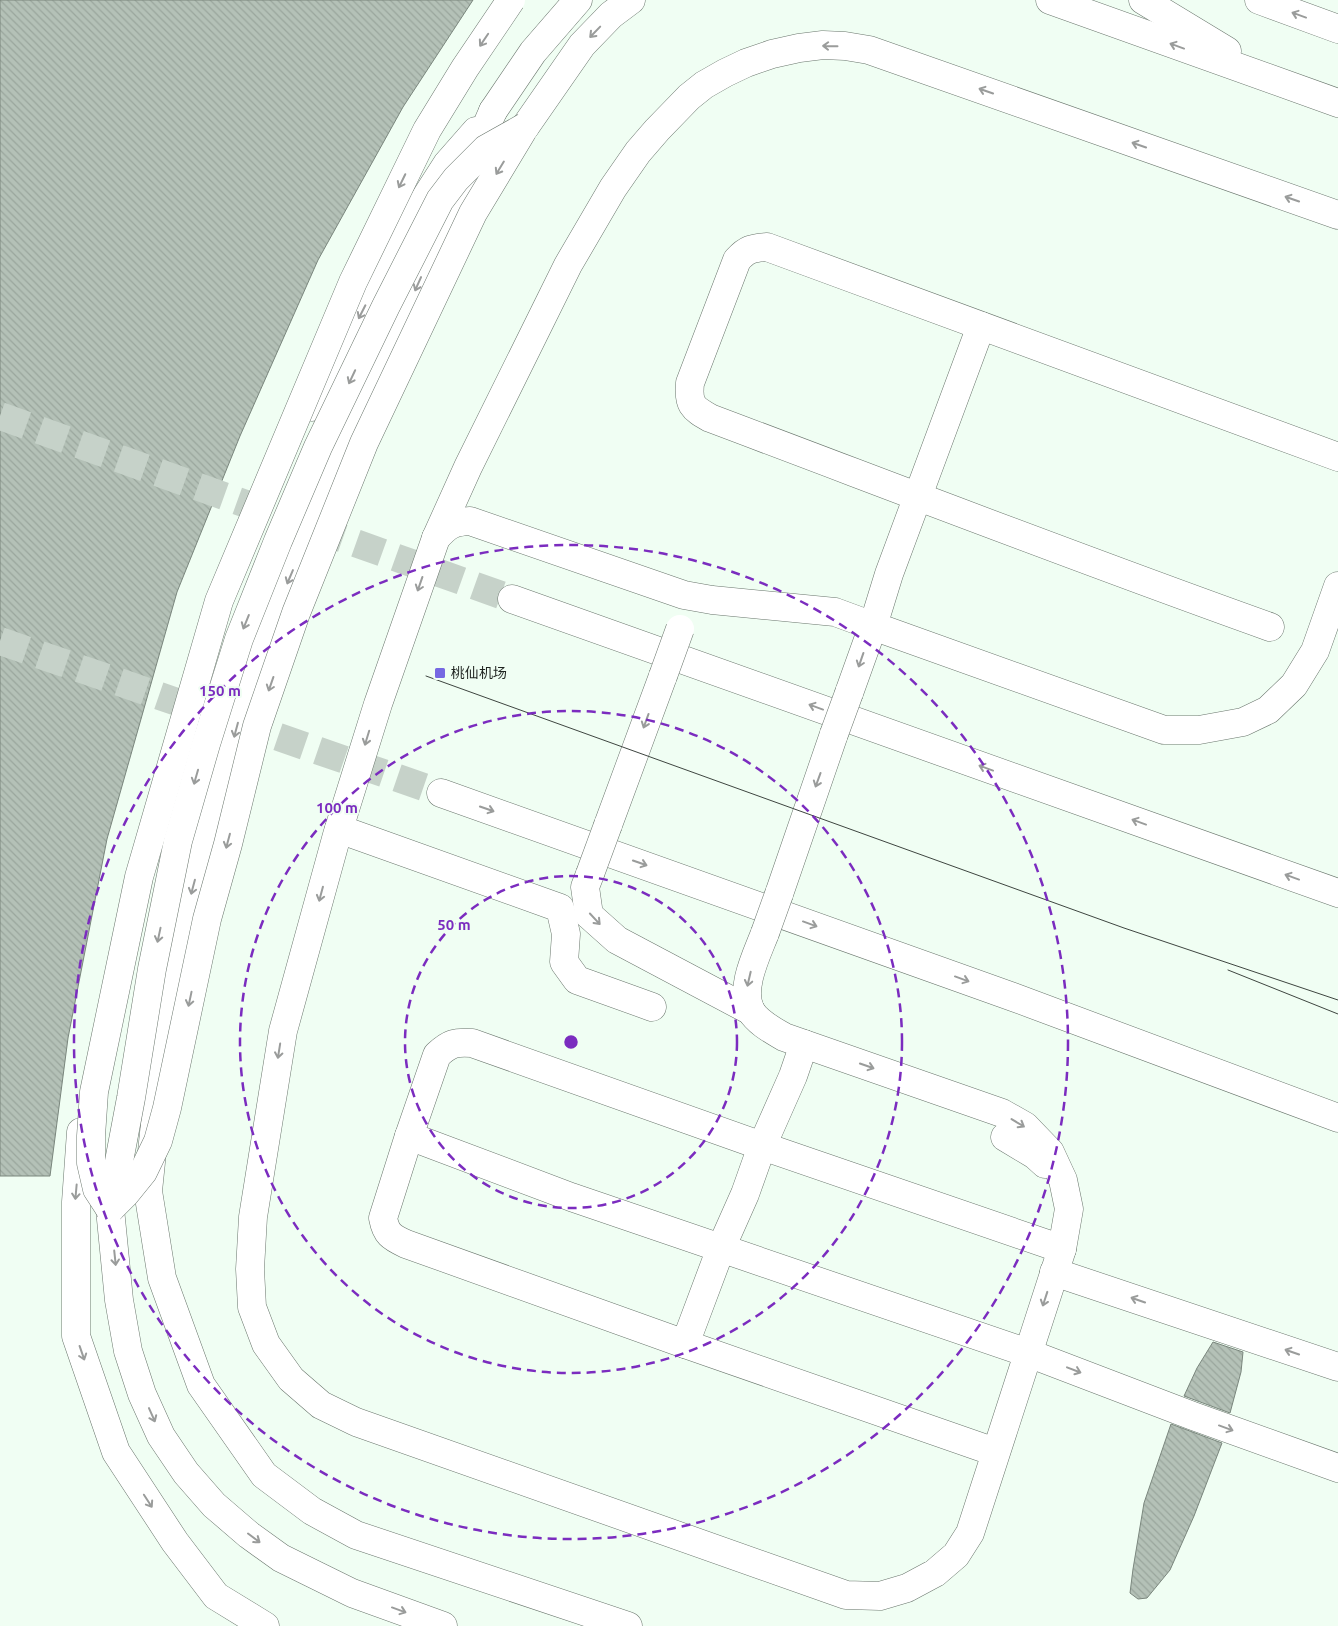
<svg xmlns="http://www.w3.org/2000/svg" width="1338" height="1626" font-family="Ubuntu,'Noto Sans SC',sans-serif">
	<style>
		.building { fill: url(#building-back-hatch); stroke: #7a867d }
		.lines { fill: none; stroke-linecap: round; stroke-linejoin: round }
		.highway-tunnel { stroke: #c6d2c9; stroke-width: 28; stroke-dasharray: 28 14; stroke-linecap: butt }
		.minor-casing { stroke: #6a766d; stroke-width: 29 }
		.highway-casing { stroke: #6a766d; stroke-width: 29 }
		.minor { stroke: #fff; stroke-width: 28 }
		.highway { stroke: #fff; stroke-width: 28 }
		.tram { stroke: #3e4540; stroke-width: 1 }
		.minor-bridge-casing { stroke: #6a766d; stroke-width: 29; stroke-linecap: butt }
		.highway-bridge-casing { stroke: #6a766d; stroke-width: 29; stroke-linecap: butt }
		.minor-bridge { stroke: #fff; stroke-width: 28 }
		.highway-bridge { stroke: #fff; stroke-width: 28 }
		.oneway { stroke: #9a9c9b }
		.ring { fill: none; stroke: #7b2cbf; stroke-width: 2.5; stroke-dasharray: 9 6 }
		.poi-dot { fill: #7668e2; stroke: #f0fef3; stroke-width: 2 }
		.labels { text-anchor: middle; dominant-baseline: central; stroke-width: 4; stroke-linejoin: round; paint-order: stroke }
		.poi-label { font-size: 14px; fill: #1f2420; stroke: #f0fef3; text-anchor: start }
		.centre { fill: #7b2cbf; stroke: #f0fef3; stroke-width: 2.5 }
		.ring-label { font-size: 15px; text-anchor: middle; font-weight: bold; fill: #7b2cbf; stroke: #f0fef3; stroke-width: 4; stroke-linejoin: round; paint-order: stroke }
	</style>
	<defs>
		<pattern id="building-back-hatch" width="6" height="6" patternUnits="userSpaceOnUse" patternTransform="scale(1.25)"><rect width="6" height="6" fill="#b4c1b7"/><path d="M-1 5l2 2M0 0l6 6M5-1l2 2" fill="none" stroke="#9aa69d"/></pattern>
	</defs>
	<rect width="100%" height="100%" fill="#f0fef3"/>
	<g class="building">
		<path d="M 0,0 L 473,0 L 403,107 L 318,260 L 240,436 L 177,592 L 107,839 L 68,1038 L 50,1176 L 0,1176 Z"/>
		<path d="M 1213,1342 L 1243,1352 L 1241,1372 L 1230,1413 L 1184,1396 L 1197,1368 Z"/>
		<path d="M 1171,1424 L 1222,1443 L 1194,1516 L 1170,1570 L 1147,1598 L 1138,1599 L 1130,1593 L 1133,1569 L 1144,1503 Z"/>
	</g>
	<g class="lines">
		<g class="highway-tunnel">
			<path d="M 0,416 L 512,599"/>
			<path d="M 0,641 L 441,793"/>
		</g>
		<defs>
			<g id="minor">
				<path d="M 493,111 L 255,659 L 171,968 L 148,1191 L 162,1278 L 201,1385 L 264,1475 L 312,1511 L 356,1535 L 628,1626"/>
				<path d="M 981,326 L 889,574 L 873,626 L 1164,730 L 1199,730 L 1243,722 L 1268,710 L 1294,685 L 1315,651 L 1338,586"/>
				<path d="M 312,407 L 404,231 L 447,164 L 476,131"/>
				<path d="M 436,538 C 448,525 452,522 470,521 L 684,595 L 712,600 L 835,612 L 873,626 L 849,693"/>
				<path d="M 1270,627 C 1082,560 896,488 710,418 C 692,408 688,404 690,383 L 737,260 C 747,249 752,248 767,247 L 1338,457"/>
				<path d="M 608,825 L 663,676"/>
				<path d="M 339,829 L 560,908 L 566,934 L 564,962 L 577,980 L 652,1007"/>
				<path d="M 590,874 L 585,887 L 589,915 L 617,940 L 751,1011"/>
				<path d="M 779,894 L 834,734"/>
				<path d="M 765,933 C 757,954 739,989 751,1011 C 758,1023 774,1031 784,1037 L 1002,1113 L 1025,1126 L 1050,1152 L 1063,1180 L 1069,1209 L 1062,1249 L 970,1533 L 956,1555 L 935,1573 L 907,1588 L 880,1596 L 846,1595 L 356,1422 L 321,1405 L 291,1379 L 266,1344 L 252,1307 L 250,1269 L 253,1217 L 283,1031 L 337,835 L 378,704 L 436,538 L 468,467 L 568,265 L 613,188 L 638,152 L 657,130 L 689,97 L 704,85 L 725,73 L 746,63 L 772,54 L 799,48 L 823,45 L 845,46 L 869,50 L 1338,215"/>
				<path d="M 804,1044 L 793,1076 L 762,1146 L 745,1194 L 721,1248 L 685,1344 L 995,1452"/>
				<path d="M 81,1132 L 76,1202 L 76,1336 L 116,1452 L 175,1542 L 216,1596 L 265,1626"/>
				<path d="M 409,1136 L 571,1197 L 1028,1353 L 1193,1416 L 1338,1468"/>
				<path d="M 1005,1137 L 1035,1155 L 1045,1164"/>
				<path d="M 1054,1272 L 1338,1367"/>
				<path d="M 685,1344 L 406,1244 C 391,1237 386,1234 383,1218 L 409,1136 L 437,1055 C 450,1043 455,1042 472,1043 L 762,1146 L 1062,1249"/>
			</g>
			<g id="highway">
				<path d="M 1050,0 L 1338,103"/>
				<path d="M 1143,0 L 1227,51"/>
				<path d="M 1259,0 L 1338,29"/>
				<path d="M 493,111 L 533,52 L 578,0"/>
				<path d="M 525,127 L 582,45 L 611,15 L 631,0"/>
				<path d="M 512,599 L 1338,893"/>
				<path d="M 441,793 L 1013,997 L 1338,1118"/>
				<path d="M 110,1209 L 119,1300 L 128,1351 L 142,1394 L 161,1436 L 186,1473 L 214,1505 L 249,1535 L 281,1558 L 352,1593 L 443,1626"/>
			</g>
		</defs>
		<use href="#minor" class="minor-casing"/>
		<use href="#highway" class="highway-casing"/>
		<use href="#minor" class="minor"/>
		<use href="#highway" class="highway"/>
		<g class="tram">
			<path d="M 426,676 L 1124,928 L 1338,1000"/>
			<path d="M 1228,970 L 1338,1014"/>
		</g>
		<defs>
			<g id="minor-bridge">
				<path d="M 663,676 L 680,629"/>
				<path d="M 834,734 L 849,693"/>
				<path d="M 590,874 L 608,825"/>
				<path d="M 765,933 L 779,894"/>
			</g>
			<g id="highway-bridge">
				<path d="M 110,1209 L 97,1189 L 91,1163 L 91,1136 L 94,1092 L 139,877 L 219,601 L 353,282 L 427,130 L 465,68 L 511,0"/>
				<path d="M 110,1209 L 131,1098 L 152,969 L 178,841 L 206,744 L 239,639 L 278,541 L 318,447 L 386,306 L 440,200 L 456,179 L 486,149 L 525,127"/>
				<path d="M 110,1209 L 126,1193 L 143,1172 L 158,1141 L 167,1108 L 207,919 L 228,844 L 257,726 L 296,613 L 364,443 L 473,213 L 523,130"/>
			</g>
		</defs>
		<use href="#minor-bridge" class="minor-bridge-casing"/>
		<use href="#highway-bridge" class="highway-bridge-casing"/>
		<use href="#minor-bridge" class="minor-bridge"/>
		<use href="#highway-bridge" class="highway-bridge"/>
	</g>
	<defs><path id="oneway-shaft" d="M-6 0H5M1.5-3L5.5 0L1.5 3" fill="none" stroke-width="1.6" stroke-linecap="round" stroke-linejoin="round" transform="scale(1.25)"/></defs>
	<g class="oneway">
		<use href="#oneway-shaft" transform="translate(1299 15) rotate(-160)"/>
		<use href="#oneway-shaft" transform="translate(595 32) rotate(134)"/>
		<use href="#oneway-shaft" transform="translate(484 40) rotate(124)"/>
		<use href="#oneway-shaft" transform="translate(830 46) rotate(-179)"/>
		<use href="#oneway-shaft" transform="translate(1177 46) rotate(-160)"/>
		<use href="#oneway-shaft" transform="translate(986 91) rotate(-161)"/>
		<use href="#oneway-shaft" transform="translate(1139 145) rotate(-161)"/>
		<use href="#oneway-shaft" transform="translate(500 168) rotate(121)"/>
		<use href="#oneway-shaft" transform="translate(402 181) rotate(116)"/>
		<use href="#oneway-shaft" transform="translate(1292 199) rotate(-161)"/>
		<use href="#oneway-shaft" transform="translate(418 284) rotate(114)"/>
		<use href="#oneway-shaft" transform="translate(362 312) rotate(117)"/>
		<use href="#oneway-shaft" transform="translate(352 377) rotate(115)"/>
		<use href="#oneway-shaft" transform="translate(290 577) rotate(113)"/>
		<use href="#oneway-shaft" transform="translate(420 584) rotate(109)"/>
		<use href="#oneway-shaft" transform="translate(246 622) rotate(112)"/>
		<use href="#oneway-shaft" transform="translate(861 660) rotate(109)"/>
		<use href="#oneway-shaft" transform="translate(271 684) rotate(109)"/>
		<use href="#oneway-shaft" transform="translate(816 707) rotate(-160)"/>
		<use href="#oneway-shaft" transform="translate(646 721) rotate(110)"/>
		<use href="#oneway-shaft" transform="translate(236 730) rotate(105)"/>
		<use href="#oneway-shaft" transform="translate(367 738) rotate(107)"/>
		<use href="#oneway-shaft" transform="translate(986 768) rotate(-160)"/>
		<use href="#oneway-shaft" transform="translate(196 777) rotate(106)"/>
		<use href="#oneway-shaft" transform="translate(818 780) rotate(110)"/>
		<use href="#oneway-shaft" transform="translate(487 809) rotate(19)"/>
		<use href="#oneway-shaft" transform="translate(1139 822) rotate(-160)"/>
		<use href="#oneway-shaft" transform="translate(228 841) rotate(105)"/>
		<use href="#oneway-shaft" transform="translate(640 863) rotate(19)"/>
		<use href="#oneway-shaft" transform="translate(1292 877) rotate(-160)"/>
		<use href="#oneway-shaft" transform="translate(193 887) rotate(105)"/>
		<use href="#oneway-shaft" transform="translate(321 894) rotate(105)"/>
		<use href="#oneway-shaft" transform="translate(595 919) rotate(47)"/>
		<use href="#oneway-shaft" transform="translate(810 924) rotate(20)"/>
		<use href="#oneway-shaft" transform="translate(159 935) rotate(102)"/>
		<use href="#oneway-shaft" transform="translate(749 979) rotate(103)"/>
		<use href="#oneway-shaft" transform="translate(962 979) rotate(20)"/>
		<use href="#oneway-shaft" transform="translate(190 999) rotate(102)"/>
		<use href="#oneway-shaft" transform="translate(279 1051) rotate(99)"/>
		<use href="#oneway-shaft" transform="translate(867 1066) rotate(19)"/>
		<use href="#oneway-shaft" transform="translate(1018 1123) rotate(31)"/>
		<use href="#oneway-shaft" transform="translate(76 1192) rotate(95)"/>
		<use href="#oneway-shaft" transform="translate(115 1258) rotate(84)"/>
		<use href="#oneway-shaft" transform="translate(1045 1299) rotate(108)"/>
		<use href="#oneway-shaft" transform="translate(1138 1300) rotate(-161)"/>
		<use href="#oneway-shaft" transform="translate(1292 1352) rotate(-161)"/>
		<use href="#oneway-shaft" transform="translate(82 1353) rotate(71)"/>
		<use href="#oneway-shaft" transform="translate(1074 1370) rotate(21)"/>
		<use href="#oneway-shaft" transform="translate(152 1415) rotate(66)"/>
		<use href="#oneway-shaft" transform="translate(1226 1428) rotate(20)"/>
		<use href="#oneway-shaft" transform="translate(148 1501) rotate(57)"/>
		<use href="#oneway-shaft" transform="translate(254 1538) rotate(37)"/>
		<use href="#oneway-shaft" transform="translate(399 1610) rotate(20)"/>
	</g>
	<g class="ring">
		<circle cx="571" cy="1042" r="166"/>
		<circle cx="571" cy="1042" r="331"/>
		<circle cx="571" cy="1042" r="497"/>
	</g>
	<rect class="poi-dot" x="434" y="667" width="12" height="12" rx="2.5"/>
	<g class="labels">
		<g class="poi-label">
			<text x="451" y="673">桃仙机场</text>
		</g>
	</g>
	<circle cx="571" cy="1042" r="8" class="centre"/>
	<g class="ring-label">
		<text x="220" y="696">150 m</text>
		<text x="337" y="813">100 m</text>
		<text x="454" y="930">50 m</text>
	</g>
</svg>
